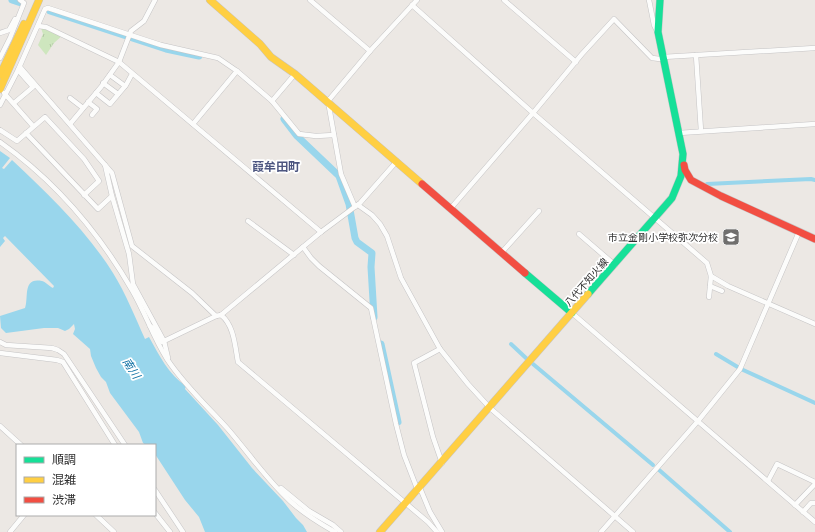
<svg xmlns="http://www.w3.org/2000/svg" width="815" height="532" font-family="Barlow,'Noto Sans JP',sans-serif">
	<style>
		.grass { fill: url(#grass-tufts) }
		.water { fill: #99d6ec }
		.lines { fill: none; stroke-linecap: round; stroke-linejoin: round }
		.canal { stroke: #99d6ec; stroke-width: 4 }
		.river { stroke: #99d6ec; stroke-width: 7 }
		.street-casing { stroke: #c5c4c5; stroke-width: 5.5 }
		.fast-casing { stroke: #c5c4c5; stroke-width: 8 }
		.slow-casing { stroke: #c5c4c5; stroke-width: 8 }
		.jam-casing { stroke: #c5c4c5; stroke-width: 8 }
		.street { stroke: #fcfcfb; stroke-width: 4.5 }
		.fast { stroke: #16e098; stroke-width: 7 }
		.slow { stroke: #ffcf43; stroke-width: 7 }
		.jam { stroke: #f24e42; stroke-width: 7 }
		.labels { text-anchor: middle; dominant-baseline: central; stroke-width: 3.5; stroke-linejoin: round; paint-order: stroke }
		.poi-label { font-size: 10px; fill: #2e2e2e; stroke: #fff; text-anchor: end }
		.street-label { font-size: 10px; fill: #2e2e2e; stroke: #fff }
		.water-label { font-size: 11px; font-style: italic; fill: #0d6fa3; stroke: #fff }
		.quarter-label { font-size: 12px; font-weight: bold; fill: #4d5680; stroke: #fff }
	</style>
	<defs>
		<pattern id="grass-tufts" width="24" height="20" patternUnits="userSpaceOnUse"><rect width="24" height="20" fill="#cee6be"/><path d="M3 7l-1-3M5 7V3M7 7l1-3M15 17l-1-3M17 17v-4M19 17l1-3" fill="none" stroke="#b1c6a4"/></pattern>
	</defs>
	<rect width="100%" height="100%" fill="#ece8e4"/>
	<path class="grass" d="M 41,28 L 63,35 L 54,43 L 46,55 L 38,45 L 43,34 Z"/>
	<path class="water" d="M 0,151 L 10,158 L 2,168 L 4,169 L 12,160 C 49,195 86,230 113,273 C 126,294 135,317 145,339 L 149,337 C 159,355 169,375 186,386 L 185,389 L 218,425 L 252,468 L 283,501 L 296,518 L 303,525 L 307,532 L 205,532 L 199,517 L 185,500 L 155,454 L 155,445 L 146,445 L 143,443 L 139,432 L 110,393 L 106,382 L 101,377 L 96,368 L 91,356 L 90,349 L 73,334 L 75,329 L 74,324 L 69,329 L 65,331 L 58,328 L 44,328 L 6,333 L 1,328 L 0,316 L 25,308 C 29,298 22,277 42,281 C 46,282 49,286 53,288 L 54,286 L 5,236 L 3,238 L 5,241 L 0,247 Z"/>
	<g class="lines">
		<g class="canal">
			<path d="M 707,184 L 811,179 L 815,180"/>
			<path d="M 511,344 L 527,359"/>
			<path d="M 716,354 L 741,369 L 815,403"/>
			<path d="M 533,364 L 653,465"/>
			<path d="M 658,469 L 730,532"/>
		</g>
		<g class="river">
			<path d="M 12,0 L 21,3"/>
			<path d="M 50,11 L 166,49 L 199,56"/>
			<path d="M 284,119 L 297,136 L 339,176 L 349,204 L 355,238 L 357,242 L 372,253 L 371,267 L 374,317"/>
			<path d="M 381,344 L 398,422"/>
		</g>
		<defs>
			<g id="street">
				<path d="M 310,0 L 370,51"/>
				<path d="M 504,0 L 576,62"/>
				<path d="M 649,0 L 654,25 L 657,31"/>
				<path d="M 412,5 L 533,113 L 707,263 L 711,276 L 728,286 L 815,324"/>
				<path d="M 38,26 L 46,27 L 119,62 L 321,232"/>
				<path d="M 0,33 L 9,30 L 15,19 L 17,20"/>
				<path d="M 696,55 L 701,131"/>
				<path d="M 0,58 L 10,38 L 24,3 L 20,0"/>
				<path d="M 20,67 L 112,173 L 132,246 L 192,293 L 216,316"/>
				<path d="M 110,75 L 125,86"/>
				<path d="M 103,83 L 118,94"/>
				<path d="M 4,93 L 33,126"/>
				<path d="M 96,93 L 110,104 L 126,85 L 132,74"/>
				<path d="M 70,98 L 83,108"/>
				<path d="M 272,101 L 295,74"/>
				<path d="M 88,102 L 97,109 L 92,115"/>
				<path d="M 14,103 L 33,87 L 18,70"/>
				<path d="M 0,105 L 18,70 L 45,9 L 48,8 L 161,45 L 218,58 L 237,71 L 272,101 L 299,134 L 316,136 L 334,135"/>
				<path d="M 70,124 L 101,87 L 119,62 L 131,31 L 144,21 L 155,0"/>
				<path d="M 193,124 L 237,71"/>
				<path d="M 0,130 L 17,141 L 45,117 L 84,159 L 99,181 L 84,195"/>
				<path d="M 26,133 L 98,209 L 112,196"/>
				<path d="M 679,133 L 815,124"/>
				<path d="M 0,142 C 54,180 99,233 132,290 C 145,312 153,337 167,359 C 184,385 207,406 227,428 C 248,452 266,479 290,501 C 303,513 319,523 335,532"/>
				<path d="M 105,165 L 112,196 L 129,254 L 133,284 L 164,341 L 168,358"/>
				<path d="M 358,205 L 372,215 L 380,224 L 387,236 L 401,278 L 440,349 L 468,384 L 490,408 L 633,532"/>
				<path d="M 355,207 L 341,174 L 328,101 L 370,51 L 417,0"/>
				<path d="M 451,208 L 533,113 L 582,54 L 614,19 L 652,58 L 660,59 L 663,57 L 815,48"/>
				<path d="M 248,221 L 294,255"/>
				<path d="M 579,234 L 615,265"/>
				<path d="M 303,247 L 311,258 L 319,266 L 371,308 L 396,424 L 404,455 L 418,491"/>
				<path d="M 502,252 L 539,211"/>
				<path d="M 710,286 L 722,291"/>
				<path d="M 709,297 L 711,276"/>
				<path d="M 572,313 L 815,522"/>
				<path d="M 221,315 C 234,325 235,346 238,362 L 428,522 L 437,532"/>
				<path d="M 150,326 L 153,328 L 162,342 L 216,316 L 221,315 L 321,232 L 360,203 L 397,161"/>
				<path d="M 0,342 L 6,345 L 52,348 L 58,350 L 64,354 L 125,445"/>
				<path d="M 440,349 L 414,363 L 433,437 L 442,463"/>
				<path d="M 0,353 L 57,360 L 63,362 L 115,445"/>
				<path d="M 0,426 L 21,445"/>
				<path d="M 768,481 L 777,464 L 815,482"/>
				<path d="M 281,488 L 309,511 L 333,525 L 341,532"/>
				<path d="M 420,488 L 430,512 L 442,532"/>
				<path d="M 155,490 L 183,532"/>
				<path d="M 795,505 L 815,484"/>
				<path d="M 803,512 L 811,503 L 815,503"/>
				<path d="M 155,513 L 170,532"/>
				<path d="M 96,515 L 114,532"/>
				<path d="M 10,532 L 24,515"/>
				<path d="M 601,532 L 698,421 L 740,369 L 799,232"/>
			</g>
			<g id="fast">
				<path d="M 525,273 L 572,313"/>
				<path d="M 588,294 L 672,198 L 681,176 L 683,154 L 658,32 L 660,0"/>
			</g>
			<g id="slow">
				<path d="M 210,0 L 260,44 L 271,57 L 295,74 L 422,184"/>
				<path d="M 0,75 L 24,24"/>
				<path d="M 0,89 L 39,0"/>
				<path d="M 380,532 L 588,294"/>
			</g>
			<g id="jam">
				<path d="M 684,165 L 685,170 L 691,180 L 721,196 L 815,239"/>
				<path d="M 422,184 L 525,273"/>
			</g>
		</defs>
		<use href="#street" class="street-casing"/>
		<use href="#fast" class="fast-casing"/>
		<use href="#slow" class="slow-casing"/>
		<use href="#jam" class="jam-casing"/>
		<use href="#street" class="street"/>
		<use href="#fast" class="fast"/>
		<use href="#slow" class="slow"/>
		<use href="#jam" class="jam"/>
	</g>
	<defs>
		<symbol id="school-square" viewBox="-11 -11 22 22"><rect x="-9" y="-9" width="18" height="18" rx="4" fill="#706f6e" stroke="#fff"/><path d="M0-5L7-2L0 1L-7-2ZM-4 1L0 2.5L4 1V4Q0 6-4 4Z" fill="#fff"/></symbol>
	</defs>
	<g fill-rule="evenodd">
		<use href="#school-square" x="721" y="227" width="20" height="20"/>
	</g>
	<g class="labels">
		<g class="poi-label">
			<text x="718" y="237">市立金剛小学校弥次分校</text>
		</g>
		<g class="street-label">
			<text transform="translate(586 282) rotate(-49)">八代不知火線</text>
		</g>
		<g class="water-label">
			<text transform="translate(132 368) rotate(57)">南川</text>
		</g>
		<g class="quarter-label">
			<text x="276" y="166">葭牟田町</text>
		</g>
	</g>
	<rect x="16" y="444" width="140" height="72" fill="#ffffff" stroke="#ababab"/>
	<rect x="24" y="457" width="20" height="6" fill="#16e098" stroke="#ababab"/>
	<text x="52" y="464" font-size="12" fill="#2e2e2e">順調</text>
	<rect x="24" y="477" width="20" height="6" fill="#ffcf43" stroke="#ababab"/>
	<text x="52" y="484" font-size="12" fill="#2e2e2e">混雑</text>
	<rect x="24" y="497" width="20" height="6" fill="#f24e42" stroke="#ababab"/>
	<text x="52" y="504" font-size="12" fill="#2e2e2e">渋滞</text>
</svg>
